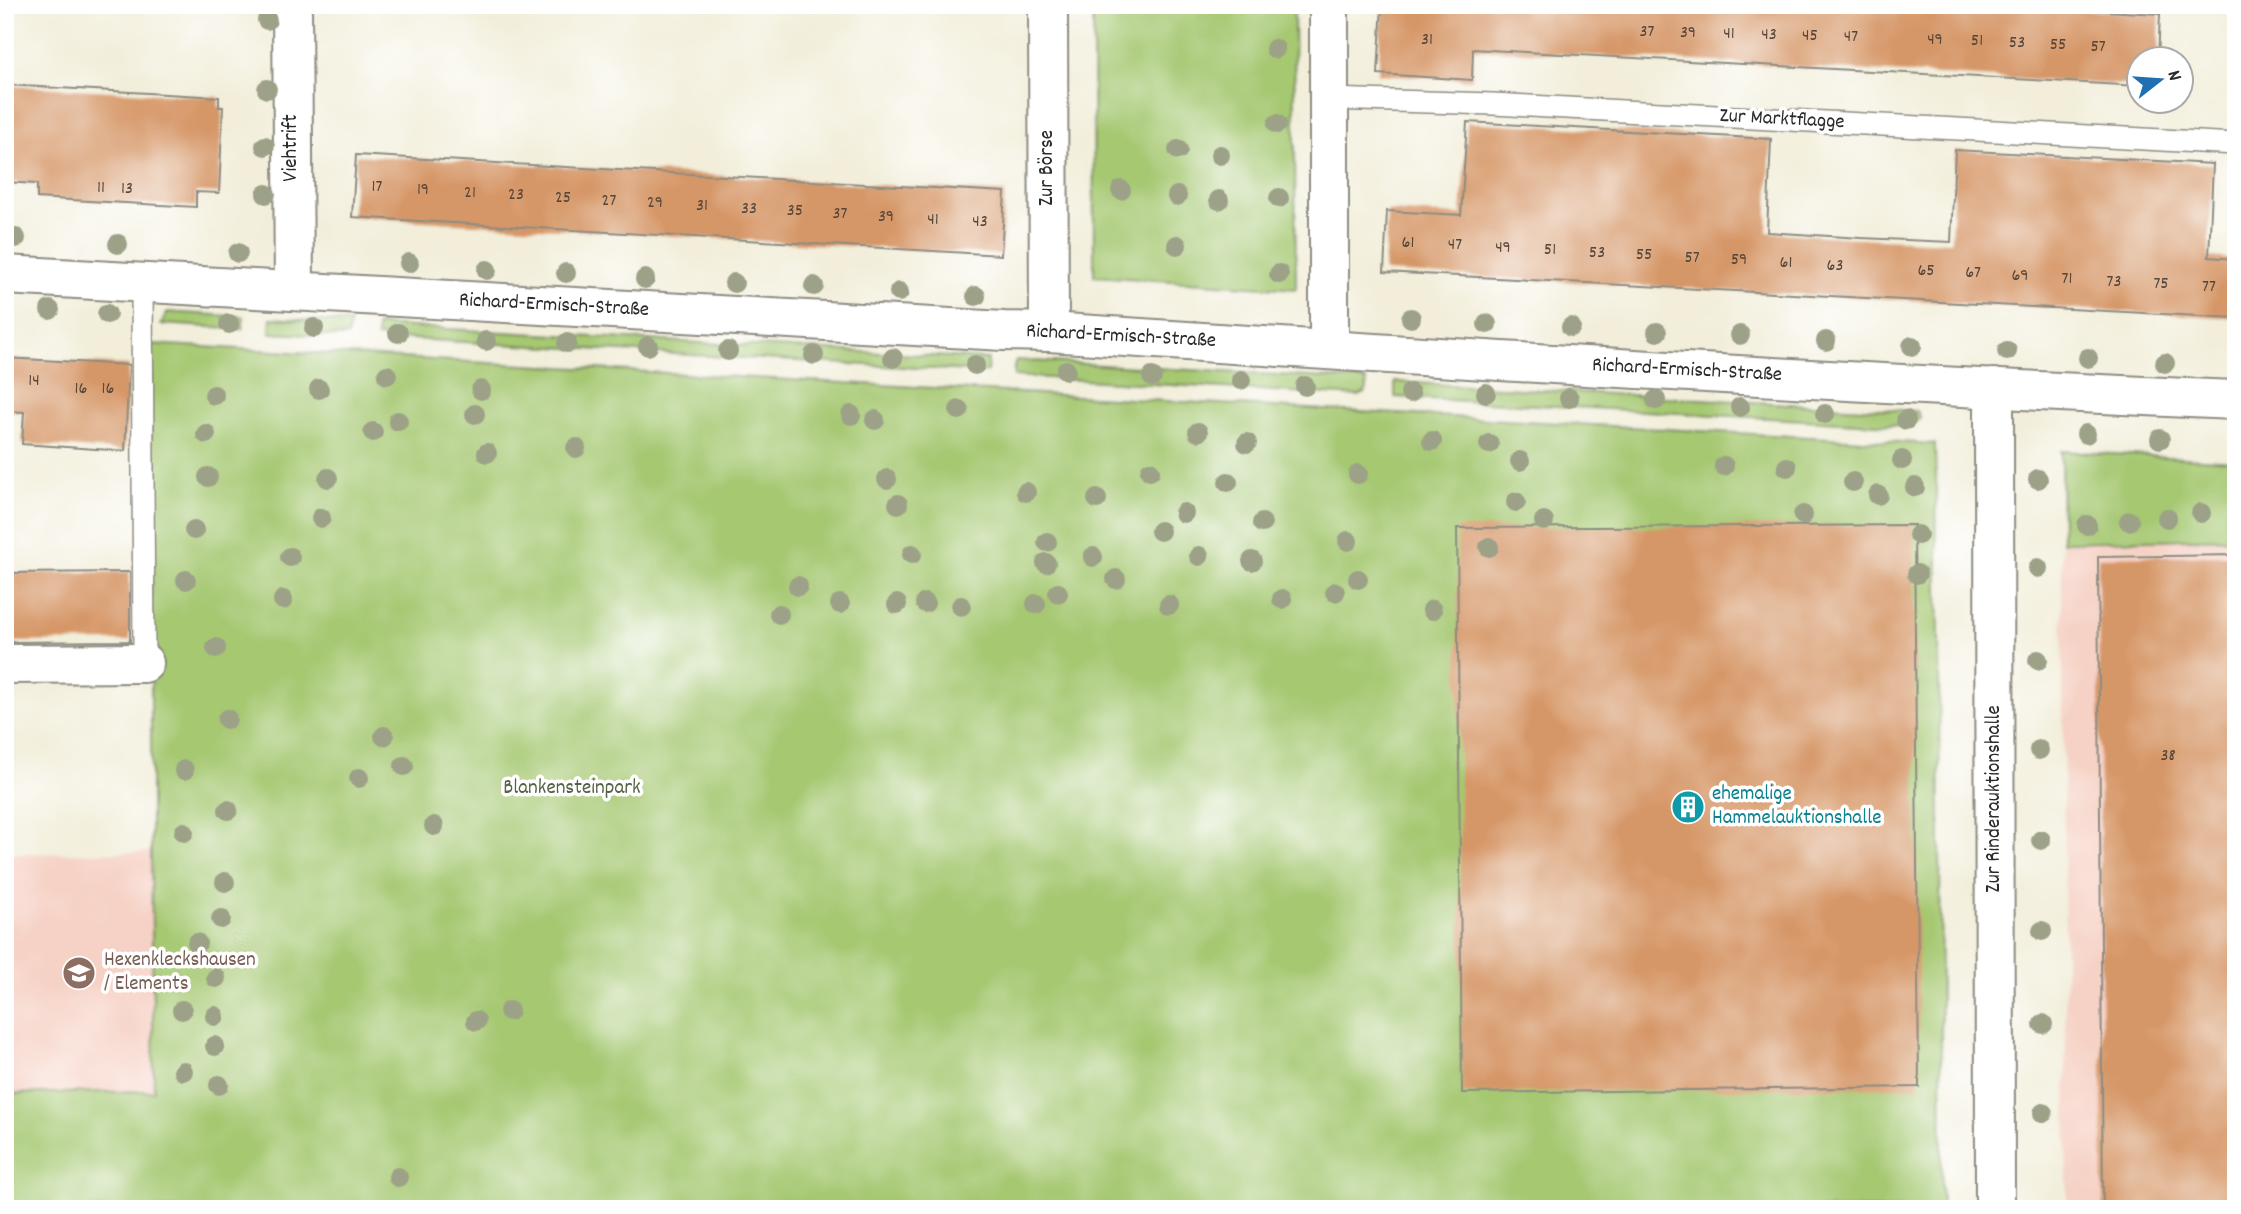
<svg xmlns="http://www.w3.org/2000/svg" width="2241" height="1214" font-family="Dekko,sans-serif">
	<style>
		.built { fill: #f6d1c5 }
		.green { fill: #a5c871; stroke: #687a4e; stroke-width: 2 }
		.building { fill: #d69768 }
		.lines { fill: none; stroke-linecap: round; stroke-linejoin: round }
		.lane-casing { stroke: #8e8c82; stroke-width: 24 }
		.street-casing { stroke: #8e8c82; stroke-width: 42 }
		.lane { stroke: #fff; stroke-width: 21 }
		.street { stroke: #fff; stroke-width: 38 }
		.tree { fill: #9ca188 }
		.labels { text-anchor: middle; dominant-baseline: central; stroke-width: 7; stroke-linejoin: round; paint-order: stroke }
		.number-label { font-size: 18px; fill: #56463a }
		.street-label { font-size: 21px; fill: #2b2b2b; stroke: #fff }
		.park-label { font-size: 21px; fill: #566244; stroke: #fff }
		.culture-label { font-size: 21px; fill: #0d838f; stroke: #fff; text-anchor: start }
		.education-label { font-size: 21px; fill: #785e54; stroke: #fff; text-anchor: start }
	</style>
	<rect width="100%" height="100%" fill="#fff"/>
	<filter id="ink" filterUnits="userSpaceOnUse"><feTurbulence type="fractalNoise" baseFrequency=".0143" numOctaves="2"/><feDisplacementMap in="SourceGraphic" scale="14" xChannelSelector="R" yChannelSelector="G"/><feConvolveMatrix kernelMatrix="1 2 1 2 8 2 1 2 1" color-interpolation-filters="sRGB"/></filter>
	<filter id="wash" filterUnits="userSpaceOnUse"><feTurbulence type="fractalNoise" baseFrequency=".00686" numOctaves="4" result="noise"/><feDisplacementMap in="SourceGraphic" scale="28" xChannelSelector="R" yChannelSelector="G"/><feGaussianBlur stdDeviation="1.57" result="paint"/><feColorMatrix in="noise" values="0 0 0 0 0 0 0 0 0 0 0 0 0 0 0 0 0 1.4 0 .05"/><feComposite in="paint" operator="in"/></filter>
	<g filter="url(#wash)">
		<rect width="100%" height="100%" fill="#f2eeda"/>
		<g class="built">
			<path d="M 2061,451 L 2236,461 L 2236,1209 L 2067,1209 Z"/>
			<path d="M 151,852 L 154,1092 L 5,1094 L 5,854 Z"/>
		</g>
		<g class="green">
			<path d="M 1093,5 L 1294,5 L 1296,289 L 1094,276 Z"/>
			<path d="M 168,312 L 244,317 L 242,329 L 161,324 Z"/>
			<path d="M 271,318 L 350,323 L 347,337 L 270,333 Z"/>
			<path d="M 377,325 L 988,359 L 987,372 L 377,337 Z"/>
			<path d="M 151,344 L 1935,444 L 1939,636 L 1942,1209 L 5,1209 L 5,1094 L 154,1091 L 151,852 Z"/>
			<path d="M 1016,360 L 1366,380 L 1367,389 L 1365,393 L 1359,396 L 1014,376 L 1014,367 Z"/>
			<path d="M 1395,382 L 1917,411 L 1920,418 L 1911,426 L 1395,397 Z"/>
			<path d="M 2061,451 L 2236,461 L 2236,538 L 2062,542 Z"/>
		</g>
		<g id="blocks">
			<g class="building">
				<path d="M 1382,5 L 1990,5 L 2160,14 L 2158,60 L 2139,60 L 2139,86 L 1473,49 L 1472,80 L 1378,74 Z"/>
				<path d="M 5,85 L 219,97 L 219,107 L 223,107 L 219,193 L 196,192 L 196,207 L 37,198 L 37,184 L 5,182 Z"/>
				<path d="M 1467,122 L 1771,139 L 1767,232 L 1861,238 L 1951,242 L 1955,150 L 2213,164 L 2209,257 L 2236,259 L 2236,318 L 1384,272 L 1387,211 L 1461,215 Z"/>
				<path d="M 356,155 L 1005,192 L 1001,255 L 352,217 Z"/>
				<path d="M 5,358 L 129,365 L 125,451 L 22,444 L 24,412 L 5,411 Z"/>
				<path d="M 1914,525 L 1919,1087 L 1462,1093 L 1457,528 Z"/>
				<path d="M 2236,555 L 2236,1209 L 2103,1209 L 2098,557 Z"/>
				<path d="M 130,572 L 130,641 L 5,642 L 5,573 Z"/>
			</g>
		</g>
	</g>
	<g filter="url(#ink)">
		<use href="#blocks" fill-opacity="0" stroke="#8e8c82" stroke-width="2"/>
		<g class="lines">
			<defs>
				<g id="lane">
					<path d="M 1328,99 L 1493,104 L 2236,144"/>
					<path d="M 142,282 L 144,663"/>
				</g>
				<g id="street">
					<path d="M 292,5 L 294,291"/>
					<path d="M 1048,5 L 1049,332"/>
					<path d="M 1329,5 L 1329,350"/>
					<path d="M 5,275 L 1004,331 L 1049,332 C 1444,358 1840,383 2236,400"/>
					<path d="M 1994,388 L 1995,1209"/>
					<path d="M 5,664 L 144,663"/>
				</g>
			</defs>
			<use href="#lane" class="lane-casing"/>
			<use href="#street" class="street-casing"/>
			<use href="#lane" class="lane"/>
			<use href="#street" class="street"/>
		</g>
		<g class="tree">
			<circle cx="267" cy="20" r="10"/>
			<circle cx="1275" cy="49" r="10"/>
			<circle cx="267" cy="89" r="10"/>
			<circle cx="1277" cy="124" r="10"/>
			<circle cx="265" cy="146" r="10"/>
			<circle cx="1178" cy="150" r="10"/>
			<circle cx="1220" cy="155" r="10"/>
			<circle cx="1121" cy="190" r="10"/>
			<circle cx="266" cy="194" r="10"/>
			<circle cx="1177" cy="196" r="10"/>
			<circle cx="1279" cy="198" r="10"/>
			<circle cx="1219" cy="200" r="10"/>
			<circle cx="16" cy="238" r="10"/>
			<circle cx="118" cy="244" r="10"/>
			<circle cx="1177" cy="245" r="10"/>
			<circle cx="238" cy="253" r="10"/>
			<circle cx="409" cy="263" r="10"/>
			<circle cx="487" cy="270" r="10"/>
			<circle cx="566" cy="273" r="10"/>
			<circle cx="1279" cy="274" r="10"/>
			<circle cx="645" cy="279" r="10"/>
			<circle cx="734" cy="283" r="10"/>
			<circle cx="814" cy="286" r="10"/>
			<circle cx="899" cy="292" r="10"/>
			<circle cx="976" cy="296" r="10"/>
			<circle cx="50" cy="310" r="10"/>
			<circle cx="107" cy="314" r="10"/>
			<circle cx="1411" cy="318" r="10"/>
			<circle cx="229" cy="324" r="10"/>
			<circle cx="1487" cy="324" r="10"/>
			<circle cx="1571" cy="327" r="10"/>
			<circle cx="314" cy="328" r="10"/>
			<circle cx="1657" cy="332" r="10"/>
			<circle cx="398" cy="333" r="10"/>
			<circle cx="1740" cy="335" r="10"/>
			<circle cx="486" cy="341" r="10"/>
			<circle cx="1826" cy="341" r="10"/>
			<circle cx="567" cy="343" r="10"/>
			<circle cx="648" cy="346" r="10"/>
			<circle cx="1912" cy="346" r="10"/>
			<circle cx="728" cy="351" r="10"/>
			<circle cx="2007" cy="351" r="10"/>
			<circle cx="814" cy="355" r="10"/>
			<circle cx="893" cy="358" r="10"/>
			<circle cx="2088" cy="358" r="10"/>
			<circle cx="2165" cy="363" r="10"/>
			<circle cx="975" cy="365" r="10"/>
			<circle cx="1066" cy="370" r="10"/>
			<circle cx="387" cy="375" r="10"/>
			<circle cx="1152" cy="377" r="10"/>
			<circle cx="1241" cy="380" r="10"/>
			<circle cx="1305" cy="386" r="10"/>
			<circle cx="319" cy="389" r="10"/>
			<circle cx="481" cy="390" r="10"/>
			<circle cx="1410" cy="393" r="10"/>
			<circle cx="1486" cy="393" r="10"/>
			<circle cx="214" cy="395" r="10"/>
			<circle cx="1569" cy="398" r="10"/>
			<circle cx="1656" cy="400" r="10"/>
			<circle cx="1740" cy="407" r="10"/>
			<circle cx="959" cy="410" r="10"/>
			<circle cx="475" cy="414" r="10"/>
			<circle cx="1825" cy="414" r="10"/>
			<circle cx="851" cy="415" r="10"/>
			<circle cx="875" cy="420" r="10"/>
			<circle cx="1906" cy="420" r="10"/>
			<circle cx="398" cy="421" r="10"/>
			<circle cx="373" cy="432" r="10"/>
			<circle cx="1198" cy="432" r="10"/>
			<circle cx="206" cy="434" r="10"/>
			<circle cx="2086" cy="434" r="10"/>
			<circle cx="2160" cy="439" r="10"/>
			<circle cx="1432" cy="441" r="10"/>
			<circle cx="1247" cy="443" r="10"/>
			<circle cx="1489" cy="444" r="10"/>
			<circle cx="576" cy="448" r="10"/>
			<circle cx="487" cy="453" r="10"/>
			<circle cx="1902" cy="460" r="10"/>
			<circle cx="1520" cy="461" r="10"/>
			<circle cx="1724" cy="466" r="10"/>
			<circle cx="1787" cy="467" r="10"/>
			<circle cx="1150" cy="471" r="10"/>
			<circle cx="1358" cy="474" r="10"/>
			<circle cx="208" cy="477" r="10"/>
			<circle cx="328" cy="478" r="10"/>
			<circle cx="887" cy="479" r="10"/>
			<circle cx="2038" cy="479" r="10"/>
			<circle cx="1228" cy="482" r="10"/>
			<circle cx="1853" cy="482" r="10"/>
			<circle cx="1915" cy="487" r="10"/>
			<circle cx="1026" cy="492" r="10"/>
			<circle cx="1878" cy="495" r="10"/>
			<circle cx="1097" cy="499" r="10"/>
			<circle cx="1516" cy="502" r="10"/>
			<circle cx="898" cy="504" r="10"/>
			<circle cx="1184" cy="513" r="10"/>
			<circle cx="2201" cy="513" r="10"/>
			<circle cx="1803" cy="515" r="10"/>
			<circle cx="321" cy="518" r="10"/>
			<circle cx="2167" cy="518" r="10"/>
			<circle cx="1544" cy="521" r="10"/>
			<circle cx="2129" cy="521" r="10"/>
			<circle cx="1262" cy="523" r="10"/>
			<circle cx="2087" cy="525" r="10"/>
			<circle cx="194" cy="530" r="10"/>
			<circle cx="1160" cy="531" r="10"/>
			<circle cx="1918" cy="535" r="10"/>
			<circle cx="1348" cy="541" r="10"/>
			<circle cx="1047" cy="542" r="10"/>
			<circle cx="1489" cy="547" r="10"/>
			<circle cx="912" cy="554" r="10"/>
			<circle cx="1199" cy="556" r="10"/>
			<circle cx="290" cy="557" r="10"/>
			<circle cx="1093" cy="557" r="10"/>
			<circle cx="1252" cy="561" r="10"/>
			<circle cx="1046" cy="563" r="10"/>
			<circle cx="2038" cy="568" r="10"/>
			<circle cx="1917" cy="574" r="10"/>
			<circle cx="1116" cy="579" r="10"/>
			<circle cx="1358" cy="579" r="10"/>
			<circle cx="186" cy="580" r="10"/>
			<circle cx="798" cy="586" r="10"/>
			<circle cx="1335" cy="592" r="10"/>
			<circle cx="1058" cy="593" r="10"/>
			<circle cx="1282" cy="599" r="10"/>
			<circle cx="283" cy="600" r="10"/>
			<circle cx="925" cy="603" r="10"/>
			<circle cx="840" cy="604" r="10"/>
			<circle cx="897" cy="604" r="10"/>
			<circle cx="1036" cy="604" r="10"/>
			<circle cx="1169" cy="605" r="10"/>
			<circle cx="961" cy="606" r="10"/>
			<circle cx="1432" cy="610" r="10"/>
			<circle cx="779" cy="614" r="10"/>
			<circle cx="216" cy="648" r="10"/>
			<circle cx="2038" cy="660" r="10"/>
			<circle cx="227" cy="719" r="10"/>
			<circle cx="384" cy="736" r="10"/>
			<circle cx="2039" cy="750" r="10"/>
			<circle cx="404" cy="766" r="10"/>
			<circle cx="184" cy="770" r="10"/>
			<circle cx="359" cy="778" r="10"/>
			<circle cx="228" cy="810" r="10"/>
			<circle cx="434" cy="826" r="10"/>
			<circle cx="184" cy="832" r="10"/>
			<circle cx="2041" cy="840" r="10"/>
			<circle cx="225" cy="882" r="10"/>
			<circle cx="221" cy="919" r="10"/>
			<circle cx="2042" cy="931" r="10"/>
			<circle cx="197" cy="943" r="10"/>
			<circle cx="216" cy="978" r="10"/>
			<circle cx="182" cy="1010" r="10"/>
			<circle cx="509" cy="1011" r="10"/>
			<circle cx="215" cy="1016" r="10"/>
			<circle cx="476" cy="1021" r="10"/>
			<circle cx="2043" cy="1024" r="10"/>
			<circle cx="215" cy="1046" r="10"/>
			<circle cx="183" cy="1071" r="10"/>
			<circle cx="219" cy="1085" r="10"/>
			<circle cx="2043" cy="1113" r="10"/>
			<circle cx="398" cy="1177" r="10"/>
		</g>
	</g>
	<defs>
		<symbol id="building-disc" viewBox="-11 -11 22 22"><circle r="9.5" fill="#0f9aa8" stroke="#fff"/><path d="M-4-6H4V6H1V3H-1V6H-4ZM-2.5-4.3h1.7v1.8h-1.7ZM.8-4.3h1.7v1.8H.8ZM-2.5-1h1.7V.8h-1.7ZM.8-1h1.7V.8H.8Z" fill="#fff"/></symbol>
		<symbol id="school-disc" viewBox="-11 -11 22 22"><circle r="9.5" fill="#8d6e63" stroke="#fff"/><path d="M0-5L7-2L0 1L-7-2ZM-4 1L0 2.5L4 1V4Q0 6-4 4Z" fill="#fff"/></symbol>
	</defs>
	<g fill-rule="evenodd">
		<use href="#building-disc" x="1669" y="788" width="38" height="38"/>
		<use href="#school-disc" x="60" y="954" width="38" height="38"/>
	</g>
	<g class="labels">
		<g class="number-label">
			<text x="1647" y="32">37</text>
			<text x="1688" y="33">39</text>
			<text x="1729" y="34">41</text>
			<text x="1769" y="35">43</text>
			<text x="1810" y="36">45</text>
			<text x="1851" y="37">47</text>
			<text x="1427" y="40">31</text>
			<text x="1935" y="40">49</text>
			<text x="1977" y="41">51</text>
			<text x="2017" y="43">53</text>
			<text x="2058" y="45">55</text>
			<text x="2098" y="47">57</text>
			<text x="377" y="187">17</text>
			<text x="101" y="188">11</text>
			<text x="127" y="189">13</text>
			<text x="423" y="190">19</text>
			<text x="470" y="193">21</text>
			<text x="516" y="195">23</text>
			<text x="563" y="198">25</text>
			<text x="609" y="201">27</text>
			<text x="655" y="203">29</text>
			<text x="702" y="206">31</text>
			<text x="749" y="209">33</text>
			<text x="795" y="211">35</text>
			<text x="840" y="214">37</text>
			<text x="886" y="217">39</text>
			<text x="933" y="220">41</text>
			<text x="980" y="222">43</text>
			<text x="1408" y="243">61</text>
			<text x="1455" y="245">47</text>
			<text x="1503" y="248">49</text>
			<text x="1550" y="250">51</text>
			<text x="1597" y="253">53</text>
			<text x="1644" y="255">55</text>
			<text x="1692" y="258">57</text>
			<text x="1739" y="260">59</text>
			<text x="1786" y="263">61</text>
			<text x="1835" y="266">63</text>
			<text x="1926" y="271">65</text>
			<text x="1973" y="273">67</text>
			<text x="2020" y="276">69</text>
			<text x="2067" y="279">71</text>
			<text x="2114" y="282">73</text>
			<text x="2161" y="284">75</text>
			<text x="2209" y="287">77</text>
			<text x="34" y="381">14</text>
			<text x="81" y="389">16</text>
			<text x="108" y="389">16</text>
			<text x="2168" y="756">38</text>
		</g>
		<g class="street-label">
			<text transform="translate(1782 120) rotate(3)">Zur Marktflagge</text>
			<text transform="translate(292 148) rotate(-90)">Viehtrift</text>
			<text transform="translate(1048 168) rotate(-90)">Zur Börse</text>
			<text transform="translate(554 306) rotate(3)">Richard-Ermisch-Straße</text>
			<text transform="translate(1121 337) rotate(3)">Richard-Ermisch-Straße</text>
			<text transform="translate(1687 371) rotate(3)">Richard-Ermisch-Straße</text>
			<text transform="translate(1995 799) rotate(-90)">Zur Rinderauktionshalle</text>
		</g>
		<g class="park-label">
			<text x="572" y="789">Blankensteinpark</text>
		</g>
		<g class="culture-label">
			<text x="1712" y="795">ehemalige<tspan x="1712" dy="24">Hammelauktionshalle</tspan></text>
		</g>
		<g class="education-label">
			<text x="104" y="961">Hexenkleckshausen<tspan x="104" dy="24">/ Elements</tspan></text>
		</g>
	</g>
	<rect width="2241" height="1214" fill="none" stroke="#fff" stroke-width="28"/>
	<g transform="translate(2160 80) rotate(73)"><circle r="33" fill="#ffffff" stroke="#aaaaaa" stroke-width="2"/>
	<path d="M0-5L12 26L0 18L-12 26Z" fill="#1f6fb2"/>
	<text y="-10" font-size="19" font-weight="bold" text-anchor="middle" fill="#2b2b2b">N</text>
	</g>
</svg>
